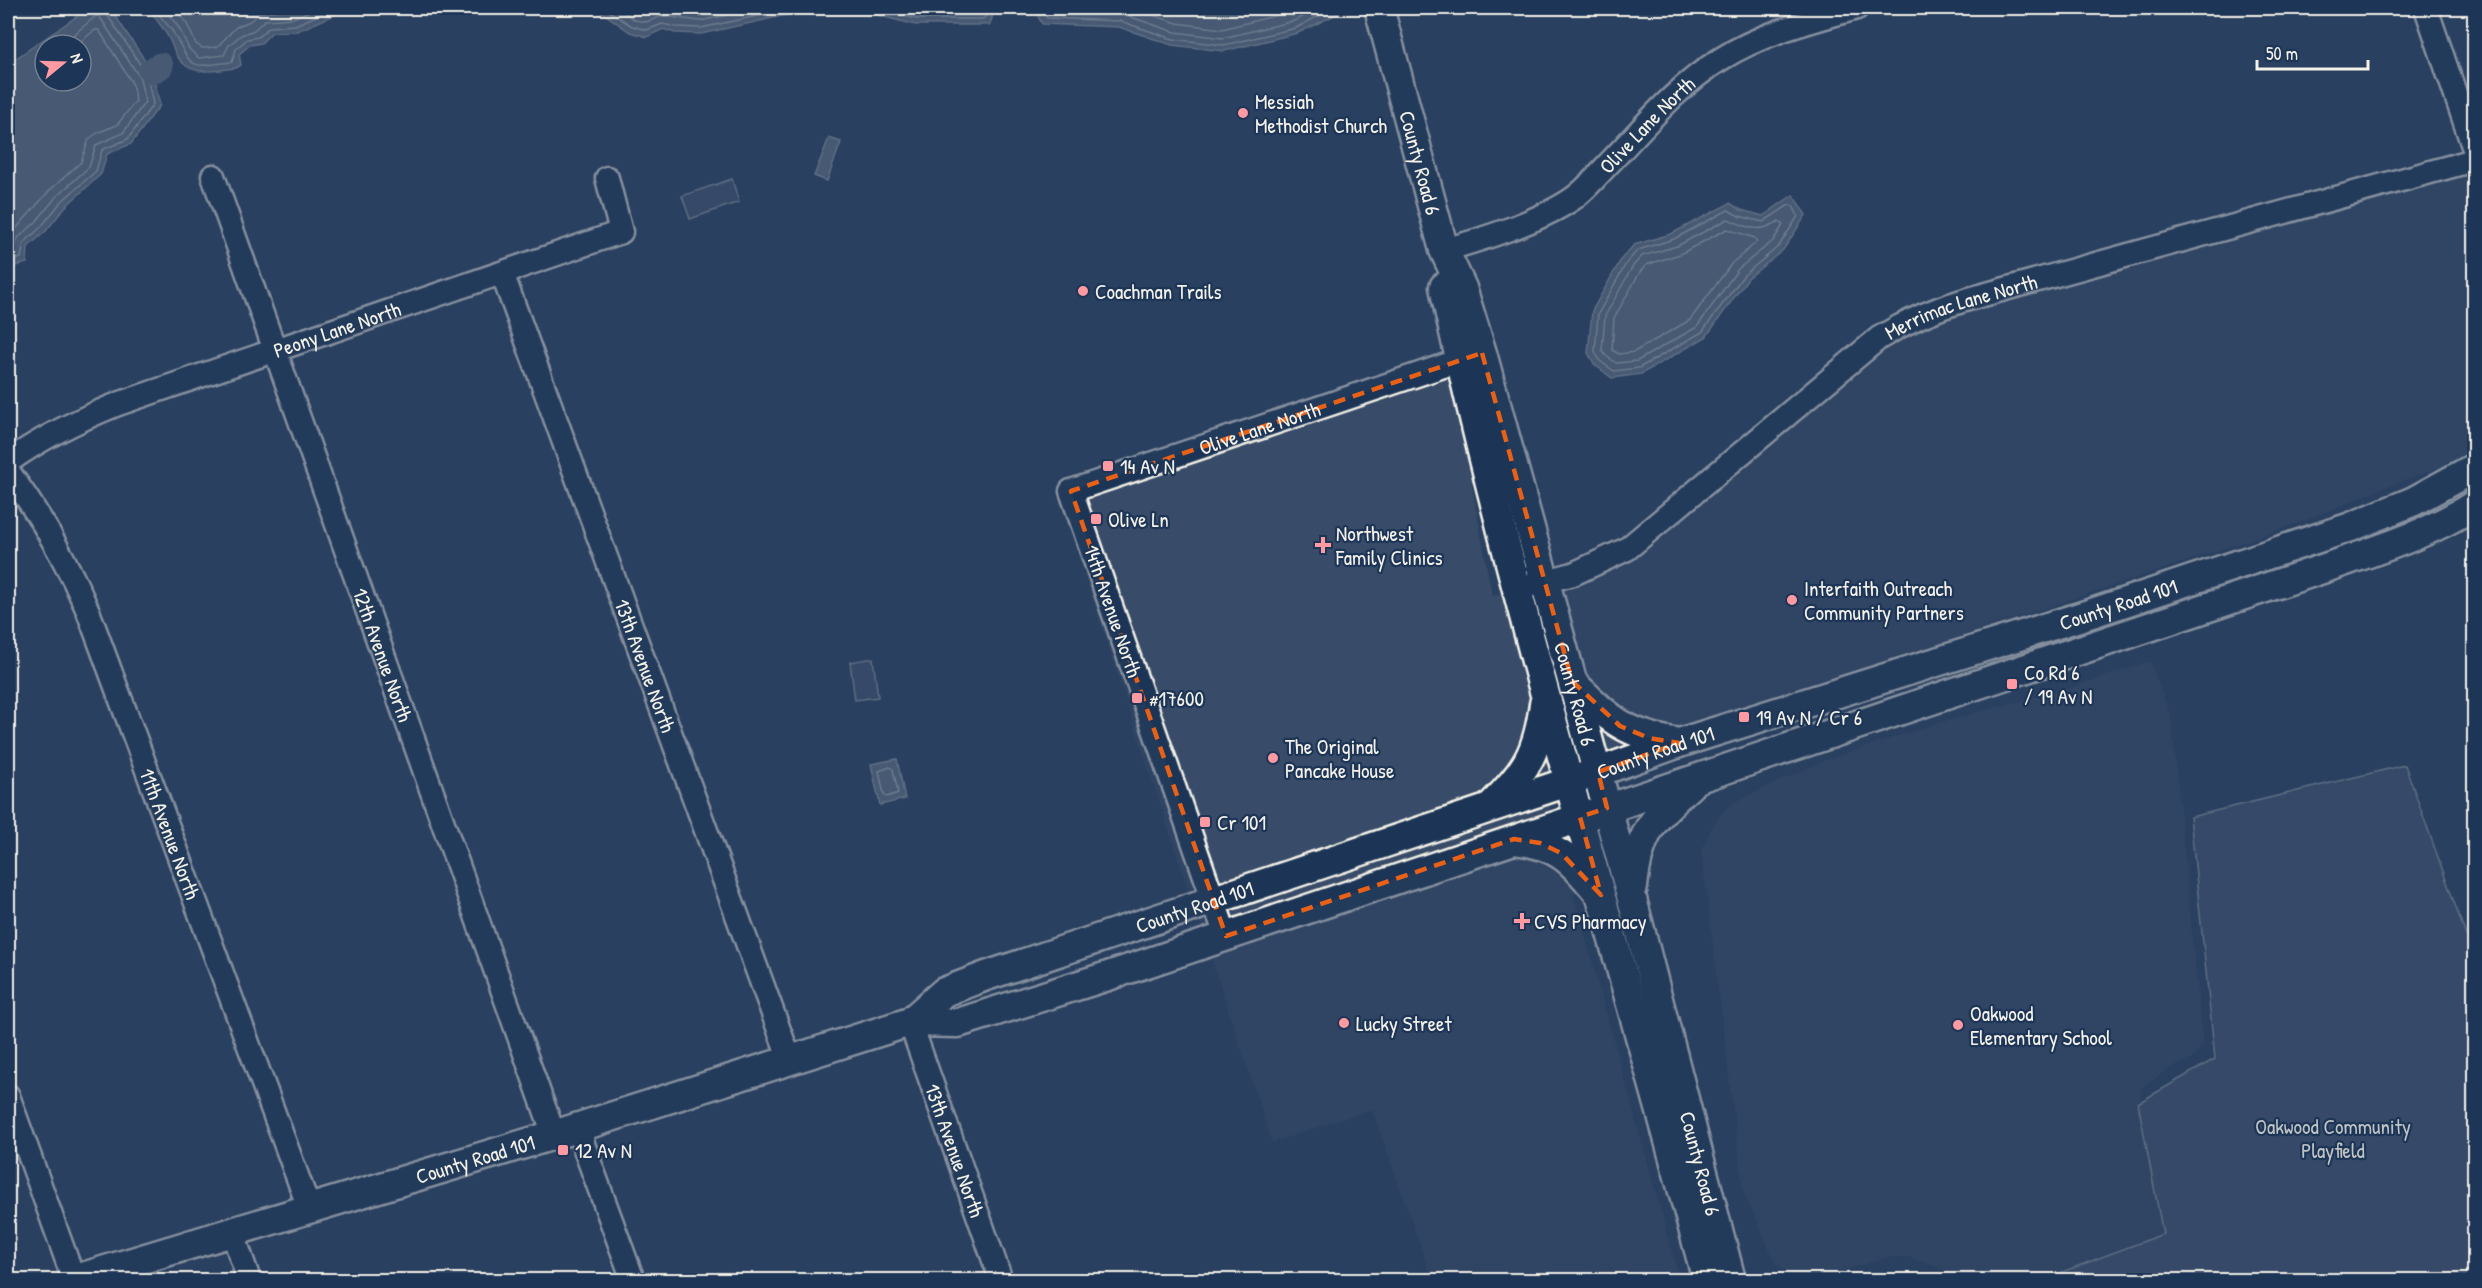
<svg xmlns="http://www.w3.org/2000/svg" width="2482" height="1288" font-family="'Patrick Hand',sans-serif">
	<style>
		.built { fill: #374c69 }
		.green { fill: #445771; stroke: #9ca4ac; stroke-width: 1.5 }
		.water { fill: #6a788a; stroke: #a1a8b0; stroke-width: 1.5; fill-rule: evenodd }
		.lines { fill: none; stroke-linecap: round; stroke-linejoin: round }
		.shore { stroke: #bdc1c2; stroke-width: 1.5 }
		.river { stroke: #6a788a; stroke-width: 27 }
		.minor-casing { stroke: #f4f1e8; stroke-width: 27 }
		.major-casing { stroke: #f4f1e8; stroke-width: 33 }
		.minor { stroke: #1d3557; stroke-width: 22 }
		.major { stroke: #1d3557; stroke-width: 28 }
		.marked { fill: none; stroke: #e96117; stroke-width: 4.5; stroke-dasharray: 12 8; stroke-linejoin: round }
		.poi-dot { fill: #ff9aa2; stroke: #1d3557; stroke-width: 2 }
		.labels { text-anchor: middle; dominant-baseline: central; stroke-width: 4.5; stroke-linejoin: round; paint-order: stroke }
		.poi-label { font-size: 21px; fill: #f4f1e8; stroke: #1d3557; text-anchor: start }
		.street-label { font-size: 21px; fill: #f4f1e8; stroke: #1d3557 }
		.park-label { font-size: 21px; fill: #bfc3c4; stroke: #1d3557 }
	</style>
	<rect width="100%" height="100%" fill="#2a4060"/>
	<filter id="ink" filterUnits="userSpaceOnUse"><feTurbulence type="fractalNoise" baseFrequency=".0167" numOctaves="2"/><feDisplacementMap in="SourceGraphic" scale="12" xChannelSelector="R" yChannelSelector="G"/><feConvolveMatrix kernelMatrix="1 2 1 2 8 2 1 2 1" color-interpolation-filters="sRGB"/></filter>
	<g filter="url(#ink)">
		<g class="built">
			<path d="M 2474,155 L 2474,453 L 2466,459 L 2404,480 L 2304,521 L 2253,539 L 1541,776 L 1680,1280 L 1432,1280 L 1372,1109 L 1272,1143 L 1057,492 L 1242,440 L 1450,363 L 1492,596 L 1556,581 L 1641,528 L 1721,455 L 1784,405 L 1879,334 Z"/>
			<path d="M 2150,661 L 2171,716 L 2203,1044 L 2192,1059 L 2169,1069 L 2143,1087 L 2139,1103 L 2163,1234 L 2037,1280 L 1957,1280 L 1938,1267 L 1907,1257 L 1891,1257 L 1827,1275 L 1798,1280 L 1776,1264 L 1743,1191 L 1701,850 L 1712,826 L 1726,808 L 1738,800 L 1823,761 L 1934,724 L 2076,686 Z"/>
		</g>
		<g class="green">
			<path d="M 732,179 L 739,202 L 690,219 L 682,196 Z"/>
			<path d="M 873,658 L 878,697 L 855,700 L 850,662 Z"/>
			<path d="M 2405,765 L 2474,958 L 2474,1280 L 2041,1280 L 2163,1234 L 2138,1103 L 2215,1059 L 2190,817 Z"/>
		</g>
		<g class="water">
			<path d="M 89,8 L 110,8 L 152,71 L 160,105 L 131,144 L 107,154 L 101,174 L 65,207 L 46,231 L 28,247 L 27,263 L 8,268 L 8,64 ZM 45,45 L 81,45 L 81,81 L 45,81 Z"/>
			<path d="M 150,8 L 215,8 L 224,10 L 243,8 L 351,8 L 297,31 L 272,32 L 261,43 L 250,45 L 239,54 L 241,65 L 236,68 C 213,70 191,78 177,56 C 173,49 171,41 167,35 C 162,25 154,19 150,8 Z"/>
			<path d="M 596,8 L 1004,8 L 993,14 L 990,25 L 916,25 L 869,13 L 809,10 L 701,34 L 675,33 L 663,29 L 647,37 L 630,32 Z"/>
			<path d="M 1034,8 L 1340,8 L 1339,13 L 1298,33 L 1224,51 L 1172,45 L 1119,27 L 1042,24 Z"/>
			<path d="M 829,138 L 841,142 L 827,181 L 814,176 Z"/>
			<path d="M 1793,195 L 1806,215 L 1783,250 L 1748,278 L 1706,337 L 1641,374 L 1612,378 L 1595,365 L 1588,353 L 1592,311 L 1622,258 L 1634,245 L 1671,234 L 1730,203 L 1741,210 L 1763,216 Z"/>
			<path d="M 897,759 L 905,799 L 880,805 L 871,764 Z"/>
		</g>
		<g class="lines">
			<g class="shore">
				<path d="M 156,8 C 159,17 167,23 173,32 C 194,69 186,68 232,62 L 236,49 L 247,39 L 258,37 L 269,27 L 295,25 L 335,8"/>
				<path d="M 164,8 L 179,28 L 189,49 L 199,58 L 224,55 L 229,45 L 241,35 L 254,30 L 265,20 L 293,18 L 316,8"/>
				<path d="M 175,8 L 187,24 L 196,44 L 202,48 L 217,47 L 236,27 L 250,21 L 261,12 L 294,8"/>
				<path d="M 604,8 L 632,26 L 647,30 L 662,24 L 676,27 L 701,28 L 794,8"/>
				<path d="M 618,8 L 635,20 L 646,22 L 662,16 L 700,21 L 759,8"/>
				<path d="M 870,8 L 917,19 L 983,19 L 992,8"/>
				<path d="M 902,8 L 917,11 L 977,11 L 981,8"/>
				<path d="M 1041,8 L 1047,18 L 1120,21 L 1173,39 L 1224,45 L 1296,28 L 1333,8"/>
				<path d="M 1049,8 L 1052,11 L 1122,14 L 1175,32 L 1223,38 L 1294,21 L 1320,8"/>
				<path d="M 1131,8 L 1177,23 L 1222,29 L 1290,12 L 1300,8"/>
				<path d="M 1789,205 L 1793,206 L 1798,216 L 1779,246 L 1744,275 L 1702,332 L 1639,368 L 1614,371 L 1600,361 L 1595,352 L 1598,314 L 1627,262 L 1638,250 L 1674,239 L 1728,210 L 1739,216 L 1763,222 Z"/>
				<path d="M 1728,219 C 1748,228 1759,234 1779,221 L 1783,225 L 1773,241 L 1738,269 L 1697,327 L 1637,361 L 1616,363 L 1606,356 L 1602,350 L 1605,316 L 1633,266 L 1642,256 L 1677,246 Z"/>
				<path d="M 1727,229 L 1755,238 L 1757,242 L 1732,263 L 1690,320 L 1634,352 L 1619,354 L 1612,350 L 1614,318 L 1640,272 L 1646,265 L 1680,254 Z"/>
				<path d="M 8,238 L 49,191 L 81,162 L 89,139 L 97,133 L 117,125 L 136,101 L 132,83 L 99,30 L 95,30 L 76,45"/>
				<path d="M 8,254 L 14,252 L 18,238 L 36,222 L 56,197 L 89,167 L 96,145 L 123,133 L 145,102 L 140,78 L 99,16 L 96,16 L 61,45"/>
				<path d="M 8,262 L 21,258 L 24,243 L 41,227 L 61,202 L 96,171 L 102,150 L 128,139 L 153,104 L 147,75 L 106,13 L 105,8"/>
				<path d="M 890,767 L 893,769 L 898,793 L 887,797 L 884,795 L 879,771 Z"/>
			</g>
			<path class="river" d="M 152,71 L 160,66"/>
			<defs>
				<g id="minor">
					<path d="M 2426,8 L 2474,149"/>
					<path id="s1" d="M 213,176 L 554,1135"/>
					<path id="s2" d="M 1444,250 C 1481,240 1550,218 1579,194 C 1591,184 1602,170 1614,158 C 1647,123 1679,85 1721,59 C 1762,33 1811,21 1857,8"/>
					<path id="s3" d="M 502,273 L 790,1060"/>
					<path id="s4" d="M 8,462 C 42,437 78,420 118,404 L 621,232 L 607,178"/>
					<path id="s5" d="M 8,471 C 41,516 66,559 88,611 L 309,1208"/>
					<path id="s6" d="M 1531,585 L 1573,574 L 1627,549 L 1879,338 C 1907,321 1934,309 1965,300 L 2474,160"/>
					<path id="s7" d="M 1226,936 L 1071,491 L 1476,355"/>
					<path id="s8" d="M 910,1022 L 1001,1280"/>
					<path d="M 8,1096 L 74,1280"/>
					<path d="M 580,1126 L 583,1144 L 633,1280"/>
					<path d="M 232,1231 L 249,1280"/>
				</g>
				<g id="major">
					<path id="s9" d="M 1379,8 L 1444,250 L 1462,288 L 1482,353 L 1632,899 L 1731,1280"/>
					<path d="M 1444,287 C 1517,622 1619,950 1707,1280"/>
					<path d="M 1574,684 C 1611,721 1627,735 1679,743"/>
					<path d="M 1493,804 C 1527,770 1538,751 1544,704"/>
					<path d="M 1515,840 C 1558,845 1570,859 1597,891"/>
					<path d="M 1633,887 C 1638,835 1652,819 1690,785"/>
					<path id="s10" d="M 910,1022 L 944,992 L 986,976 L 1598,772 L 1679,743 L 2092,613 L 2351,527 L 2414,501 L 2474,468"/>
					<path id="s11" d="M 73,1280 L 554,1135 L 910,1022 L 958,1023 L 1108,976 L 2331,566 C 2380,549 2431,533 2474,505"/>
				</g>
			</defs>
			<use href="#minor" class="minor-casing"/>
			<use href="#major" class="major-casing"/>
			<use href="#minor" class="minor"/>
			<use href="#major" class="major"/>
		</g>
	</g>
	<path d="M0 0H2482V1288H0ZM 1482,353 L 1572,681 L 1620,726 L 1649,738 L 1679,743 L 1598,772 L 1607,808 L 1580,817 L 1601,895 L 1561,853 L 1540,843 L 1514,839 L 1226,936 L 1071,491 Z" fill="#2a4060" fill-opacity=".55" fill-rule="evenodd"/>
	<path class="marked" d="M 1482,353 L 1572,681 L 1620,726 L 1649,738 L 1679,743 L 1598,772 L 1607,808 L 1580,817 L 1601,895 L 1561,853 L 1540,843 L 1514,839 L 1226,936 L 1071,491 Z"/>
	<g class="poi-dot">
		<circle cx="1243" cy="113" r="6"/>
		<circle cx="1083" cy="291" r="6"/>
		<rect x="1102" y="460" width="12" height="12" rx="3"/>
		<rect x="1090" y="513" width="12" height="12" rx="3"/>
		<path d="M1320 536h6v6h6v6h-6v6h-6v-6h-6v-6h6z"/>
		<circle cx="1792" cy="600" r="6"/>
		<rect x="2006" y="678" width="12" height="12" rx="3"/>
		<rect x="1131" y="692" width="12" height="12" rx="3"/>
		<rect x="1738" y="711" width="12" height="12" rx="3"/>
		<circle cx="1273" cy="758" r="6"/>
		<rect x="1199" y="816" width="12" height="12" rx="3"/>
		<path d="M1519 912h6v6h6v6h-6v6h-6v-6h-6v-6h6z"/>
		<circle cx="1344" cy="1023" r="6"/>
		<circle cx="1958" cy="1025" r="6"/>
		<rect x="557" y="1144" width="12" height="12" rx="3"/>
	</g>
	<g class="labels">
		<g class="poi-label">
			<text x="1255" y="101">Messiah<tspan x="1255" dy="24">Methodist Church</tspan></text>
			<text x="1095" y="291">Coachman Trails</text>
			<text x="1120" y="466">14 Av N</text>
			<text x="1108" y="519">Olive Ln</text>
			<text x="1336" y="533">Northwest<tspan x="1336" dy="24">Family Clinics</tspan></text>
			<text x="1804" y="588">Interfaith Outreach<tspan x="1804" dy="24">Community Partners</tspan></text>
			<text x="2024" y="672">Co Rd 6<tspan x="2024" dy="24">/ 19 Av N</tspan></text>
			<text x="1149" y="698">#17600</text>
			<text x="1756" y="717">19 Av N / Cr 6</text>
			<text x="1285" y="746">The Original<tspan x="1285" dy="24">Pancake House</tspan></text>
			<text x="1217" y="822">Cr 101</text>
			<text x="1534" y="921">CVS Pharmacy</text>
			<text x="1970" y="1013">Oakwood<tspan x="1970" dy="24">Elementary School</tspan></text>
			<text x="1356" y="1023">Lucky Street</text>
			<text x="575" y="1150">12 Av N</text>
		</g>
		<g class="street-label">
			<text stroke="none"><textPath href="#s2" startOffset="244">Olive Lane North</textPath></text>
			<text stroke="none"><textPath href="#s9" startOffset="160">County Road 6</textPath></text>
			<text stroke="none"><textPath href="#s6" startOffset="520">Merrimac Lane North</textPath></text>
			<text stroke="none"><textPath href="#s4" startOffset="356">Peony Lane North</textPath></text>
			<text stroke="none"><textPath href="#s7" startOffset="670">Olive Lane North</textPath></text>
			<text stroke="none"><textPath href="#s10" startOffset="1282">County Road 101</textPath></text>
			<text transform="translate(1113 611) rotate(71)">14th Avenue North</text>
			<text stroke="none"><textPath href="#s1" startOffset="508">12th Avenue North</textPath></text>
			<text stroke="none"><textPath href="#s3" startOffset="418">13th Avenue North</textPath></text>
			<text stroke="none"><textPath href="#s9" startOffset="714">County Road 6</textPath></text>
			<text stroke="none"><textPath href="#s10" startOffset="796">County Road 101</textPath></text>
			<text stroke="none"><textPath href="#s5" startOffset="399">11th Avenue North</textPath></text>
			<text stroke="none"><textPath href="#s10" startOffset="310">County Road 101</textPath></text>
			<text stroke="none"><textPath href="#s8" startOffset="136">13th Avenue North</textPath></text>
			<text stroke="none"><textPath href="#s11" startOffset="420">County Road 101</textPath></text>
			<text stroke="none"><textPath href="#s9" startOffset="1200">County Road 6</textPath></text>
		</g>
		<g class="park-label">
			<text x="2333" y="1126">Oakwood Community<tspan x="2333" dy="24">Playfield</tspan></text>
		</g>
	</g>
	<rect width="2482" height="1288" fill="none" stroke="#1d3557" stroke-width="30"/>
	<rect x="15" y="15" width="2452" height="1258" fill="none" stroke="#f4f1e8" stroke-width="2" filter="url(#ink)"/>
	<g transform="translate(63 63) rotate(71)"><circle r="28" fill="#1d3557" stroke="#738091" stroke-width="1.5"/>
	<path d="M0-4.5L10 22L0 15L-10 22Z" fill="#ff9aa2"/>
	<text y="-9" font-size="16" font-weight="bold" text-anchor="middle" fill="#f4f1e8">N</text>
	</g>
	<path d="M2257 60v9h111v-9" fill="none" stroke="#f4f1e8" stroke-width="3"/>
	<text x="2266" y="60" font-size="18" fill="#f4f1e8" stroke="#1d3557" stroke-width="4.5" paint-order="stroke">50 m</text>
</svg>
